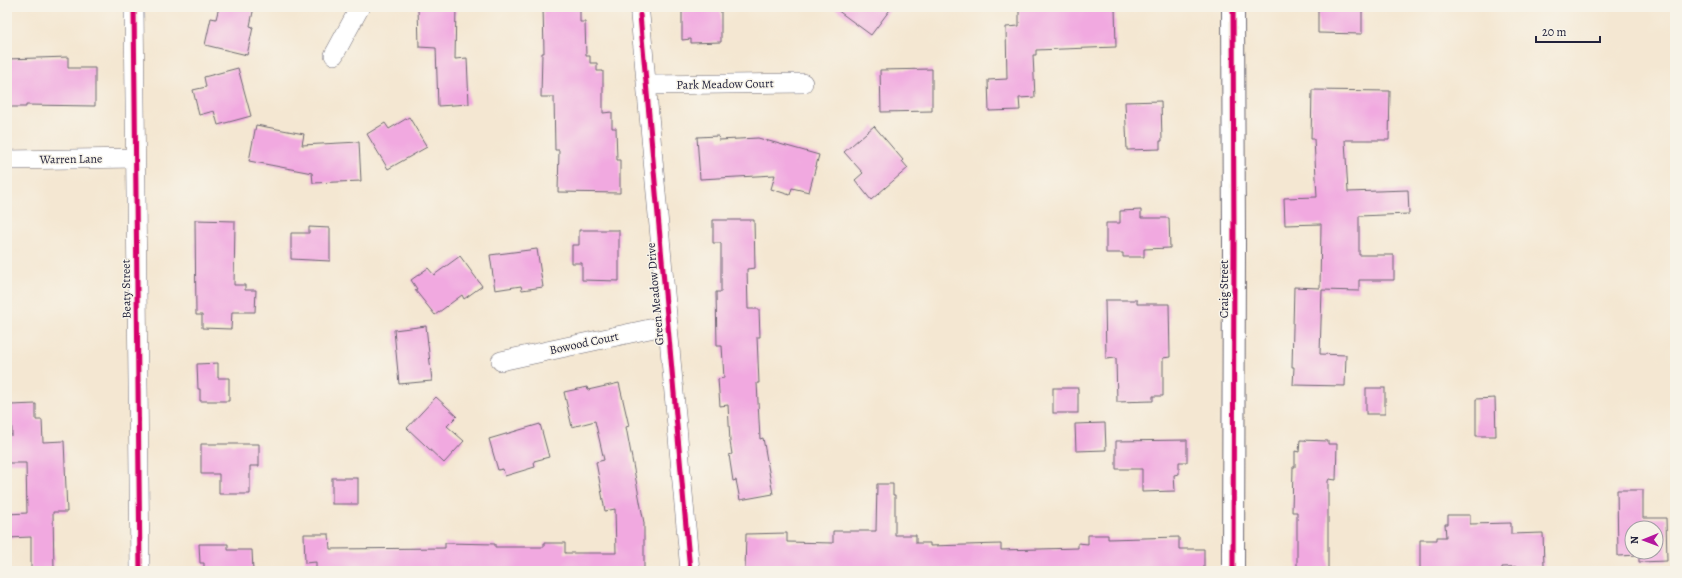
<svg xmlns="http://www.w3.org/2000/svg" width="1682" height="578" font-family="Alegreya,serif">
	<style>
		.building { fill: #f1a9e0; fill-rule: evenodd }
		.lines { fill: none; stroke-linecap: round; stroke-linejoin: round }
		.minor-casing { stroke: #6c6770; stroke-width: 20 }
		.tertiary-casing { stroke: #6c6770; stroke-width: 24 }
		.minor { stroke: #fff; stroke-width: 19 }
		.tertiary { stroke: #fff; stroke-width: 22 }
		.cycleway-casing { stroke: #f7f3e8; stroke-width: 8 }
		.cycleway { stroke: #d6006c; stroke-width: 5 }
		.labels { text-anchor: middle; dominant-baseline: central; stroke-width: 3; stroke-linejoin: round; paint-order: stroke }
		.street-label { font-size: 12px; fill: #22223b; stroke: #f7f3e8 }
	</style>
	<rect width="100%" height="100%" fill="#f7f3e8"/>
	<filter id="ink" filterUnits="userSpaceOnUse"><feTurbulence type="fractalNoise" baseFrequency=".025" numOctaves="2"/><feDisplacementMap in="SourceGraphic" scale="8" xChannelSelector="R" yChannelSelector="G"/><feConvolveMatrix kernelMatrix="1 2 1 2 8 2 1 2 1" color-interpolation-filters="sRGB"/></filter>
	<filter id="wash" filterUnits="userSpaceOnUse"><feTurbulence type="fractalNoise" baseFrequency=".012" numOctaves="4" result="noise"/><feDisplacementMap in="SourceGraphic" scale="16" xChannelSelector="R" yChannelSelector="G"/><feGaussianBlur stdDeviation="0.9" result="paint"/><feColorMatrix in="noise" values="0 0 0 0 0 0 0 0 0 0 0 0 0 0 0 0 0 1.4 0 .05"/><feComposite in="paint" operator="in"/></filter>
	<g filter="url(#wash)">
		<rect width="100%" height="100%" fill="#f4e7d2"/>
		<g id="blocks">
			<g class="building">
				<path d="M 219,7 L 254,7 L 250,26 L 253,27 L 247,55 L 205,45 L 211,18 L 216,19 Z"/>
				<path d="M 418,7 L 456,7 L 455,59 L 467,58 L 469,104 L 438,106 L 436,48 L 419,47 Z"/>
				<path d="M 543,7 L 580,7 L 580,22 L 585,22 L 586,56 L 590,56 L 590,63 L 597,63 L 597,71 L 603,71 L 603,113 L 612,112 L 612,128 L 616,128 L 617,160 L 620,160 L 620,193 L 558,192 L 559,150 L 555,150 L 554,97 L 541,97 L 542,53 L 544,53 Z"/>
				<path d="M 686,7 L 721,7 L 721,42 L 691,43 L 691,39 L 682,40 L 682,9 L 686,9 Z"/>
				<path d="M 833,7 L 892,7 L 871,35 Z"/>
				<path d="M 1019,7 L 1115,7 L 1116,47 L 1036,50 L 1036,55 L 1033,55 L 1035,97 L 1019,98 L 1020,110 L 989,111 L 988,80 L 1007,79 L 1006,27 L 1019,26 Z"/>
				<path d="M 1318,7 L 1362,7 L 1362,34 L 1318,33 Z"/>
				<path d="M 68,57 L 68,68 L 95,68 L 95,106 L 26,105 L 26,107 L 7,107 L 7,59 Z"/>
				<path d="M 238,68 L 251,116 L 218,125 L 214,111 L 199,115 L 193,90 L 206,87 L 204,77 Z"/>
				<path d="M 932,69 L 932,111 L 881,112 L 880,70 Z"/>
				<path d="M 1312,90 L 1390,91 L 1389,140 L 1345,140 L 1348,192 L 1408,190 L 1409,214 L 1359,216 L 1359,255 L 1394,255 L 1394,280 L 1359,280 L 1359,291 L 1322,290 L 1320,354 L 1346,355 L 1345,386 L 1293,385 L 1294,367 L 1292,367 L 1294,287 L 1320,288 L 1321,224 L 1285,225 L 1284,198 L 1317,197 L 1314,139 L 1311,139 Z"/>
				<path d="M 1161,101 L 1162,141 L 1160,141 L 1160,149 L 1127,150 L 1125,102 Z"/>
				<path d="M 409,117 L 427,147 L 388,169 L 367,134 L 385,123 L 389,129 Z"/>
				<path d="M 256,125 L 304,134 L 302,145 L 359,142 L 361,181 L 313,183 L 312,173 L 249,161 Z"/>
				<path d="M 874,126 L 903,160 L 902,161 L 908,168 L 871,200 L 855,180 L 863,173 L 844,152 Z"/>
				<path d="M 718,136 L 719,140 L 758,138 L 819,155 L 809,192 L 792,188 L 790,195 L 771,189 L 775,175 L 700,179 L 697,137 Z"/>
				<path d="M 1141,210 L 1141,218 L 1169,218 L 1170,248 L 1144,249 L 1144,257 L 1123,257 L 1123,253 L 1106,253 L 1106,223 L 1120,223 L 1120,211 Z"/>
				<path d="M 195,220 L 235,221 L 234,285 L 245,285 L 245,290 L 256,290 L 255,312 L 232,312 L 231,329 L 202,328 L 202,315 L 196,315 Z"/>
				<path d="M 713,220 L 754,220 L 755,268 L 747,269 L 748,309 L 759,309 L 760,337 L 757,337 L 759,383 L 757,383 L 760,439 L 763,438 L 773,494 L 740,500 L 736,480 L 733,481 L 729,455 L 732,454 L 730,442 L 728,405 L 720,406 L 718,379 L 724,378 L 722,346 L 717,346 L 716,292 L 721,292 L 721,243 L 713,243 Z"/>
				<path d="M 309,227 L 330,228 L 330,261 L 291,259 L 291,233 L 309,233 Z"/>
				<path d="M 579,230 L 619,230 L 619,281 L 582,280 L 582,263 L 572,263 L 572,245 L 579,245 Z"/>
				<path d="M 537,249 L 543,287 L 522,290 L 521,286 L 495,290 L 490,255 Z"/>
				<path d="M 460,256 L 482,286 L 464,299 L 462,295 L 435,315 L 415,290 L 417,289 L 411,280 L 428,268 L 434,275 Z"/>
				<path d="M 1105,300 L 1137,300 L 1137,304 L 1169,304 L 1170,357 L 1163,358 L 1163,396 L 1153,396 L 1153,401 L 1117,402 L 1116,358 L 1106,359 Z"/>
				<path d="M 426,326 L 432,381 L 399,384 L 394,330 Z"/>
				<path d="M 218,363 L 218,378 L 229,378 L 229,401 L 200,401 L 200,389 L 198,389 L 197,364 Z"/>
				<path d="M 619,383 L 629,426 L 626,427 L 644,523 L 644,571 L 316,571 L 316,562 L 305,563 L 304,534 L 329,534 L 330,549 L 445,548 L 445,543 L 495,544 L 495,547 L 544,547 L 544,543 L 565,543 L 565,553 L 616,553 L 615,509 L 605,511 L 596,462 L 604,460 L 595,421 L 572,427 L 564,392 L 587,387 L 588,390 Z"/>
				<rect x="1053" y="388" width="25" height="25"/>
				<rect x="1366" y="388" width="19" height="26"/>
				<path d="M 436,397 L 457,416 L 447,426 L 464,441 L 444,463 L 407,428 Z"/>
				<path d="M 1495,398 L 1496,436 L 1476,436 L 1476,399 Z"/>
				<path d="M 36,404 L 36,420 L 42,420 L 43,442 L 64,441 L 67,512 L 53,512 L 54,571 L 31,571 L 31,537 L 7,538 L 7,514 L 27,513 L 26,463 L 7,463 L 7,435 L 12,435 L 11,405 Z"/>
				<path d="M 1105,423 L 1106,450 L 1076,451 L 1075,424 Z"/>
				<path d="M 540,424 L 549,457 L 534,461 L 535,467 L 505,476 L 503,469 L 498,470 L 489,439 Z"/>
				<path d="M 1187,440 L 1187,462 L 1179,462 L 1179,474 L 1174,475 L 1175,491 L 1142,492 L 1142,469 L 1116,469 L 1116,441 Z"/>
				<path d="M 1300,440 L 1328,441 L 1328,444 L 1337,444 L 1336,480 L 1329,479 L 1328,481 L 1328,571 L 1297,571 L 1297,512 L 1292,512 L 1293,467 L 1295,467 L 1295,451 L 1299,452 Z"/>
				<path d="M 201,444 L 259,444 L 259,466 L 250,466 L 250,494 L 219,494 L 219,474 L 201,474 Z"/>
				<rect x="332" y="478" width="26" height="26"/>
				<path d="M 877,484 L 893,484 L 893,495 L 895,495 L 895,535 L 916,535 L 916,543 L 930,543 L 930,546 L 1001,544 L 1001,550 L 1078,548 L 1078,543 L 1088,544 L 1088,535 L 1108,535 L 1108,539 L 1179,537 L 1179,549 L 1204,549 L 1204,571 L 745,571 L 746,534 L 787,533 L 787,542 L 833,543 L 833,531 L 876,531 Z"/>
				<path d="M 1617,490 L 1643,490 L 1643,518 L 1666,518 L 1667,561 L 1639,562 L 1639,555 L 1618,556 ZM 1632,528 L 1656,528 L 1656,552 L 1632,552 Z"/>
				<path d="M 1448,515 L 1470,515 L 1470,524 L 1511,523 L 1511,534 L 1543,533 L 1544,566 L 1502,567 L 1502,571 L 1420,571 L 1420,540 L 1437,540 L 1437,537 L 1446,537 L 1445,524 L 1448,524 Z"/>
				<path d="M 199,544 L 228,544 L 228,550 L 252,550 L 253,571 L 204,571 L 204,563 L 200,563 Z"/>
			</g>
		</g>
	</g>
	<g filter="url(#ink)">
		<use href="#blocks" fill-opacity="0" stroke="#6c6770" stroke-width="1"/>
		<g class="lines">
			<defs>
				<g id="minor">
					<path d="M 134,7 L 140,571"/>
					<path d="M 640,15 L 690,571"/>
					<path d="M 334,55 L 360,7"/>
					<path d="M 647,85 L 803,83"/>
					<path d="M 7,160 L 135,158"/>
					<path d="M 501,361 L 668,325"/>
				</g>
				<path id="tertiary" d="M 1233,7 L 1234,244 L 1233,571"/>
			</defs>
			<use href="#minor" class="minor-casing"/>
			<use href="#tertiary" class="tertiary-casing"/>
			<use href="#minor" class="minor"/>
			<use href="#tertiary" class="tertiary"/>
			<defs>
				<g id="cycleway">
					<path d="M 134,7 L 140,571"/>
					<path d="M 1233,7 L 1234,244 L 1233,571"/>
					<path d="M 640,15 L 690,571"/>
				</g>
			</defs>
			<use href="#cycleway" class="cycleway-casing"/>
			<use href="#cycleway" class="cycleway"/>
		</g>
	</g>
	<g class="labels">
		<g class="street-label">
			<text transform="translate(725 84) rotate(-1)">Park Meadow Court</text>
			<text transform="translate(71 159) rotate(-1)">Warren Lane</text>
			<text transform="translate(126 289) rotate(-91)">Beaty Street</text>
			<text transform="translate(1224 289) rotate(-90)">Craig Street</text>
			<text transform="translate(655 294) rotate(-95)">Green Meadow Drive</text>
			<text transform="translate(584 343) rotate(-12)">Bowood Court</text>
		</g>
	</g>
	<rect width="1682" height="578" fill="none" stroke="#f7f3e8" stroke-width="24"/>
	<g transform="translate(1644 540) rotate(269)"><circle r="19" fill="#f7f3e8" stroke="#a29fa3"/>
	<path d="M0-3L7 15L0 10L-7 15Z" fill="#b5179e"/>
	<text y="-6" font-size="11" font-weight="bold" text-anchor="middle" fill="#22223b">N</text>
	</g>
	<path d="M1536 36v6h64v-6" fill="none" stroke="#22223b" stroke-width="2"/>
	<text x="1542" y="36" font-size="12" fill="#22223b" stroke="#f7f3e8" stroke-width="3" paint-order="stroke">20 m</text>
</svg>
